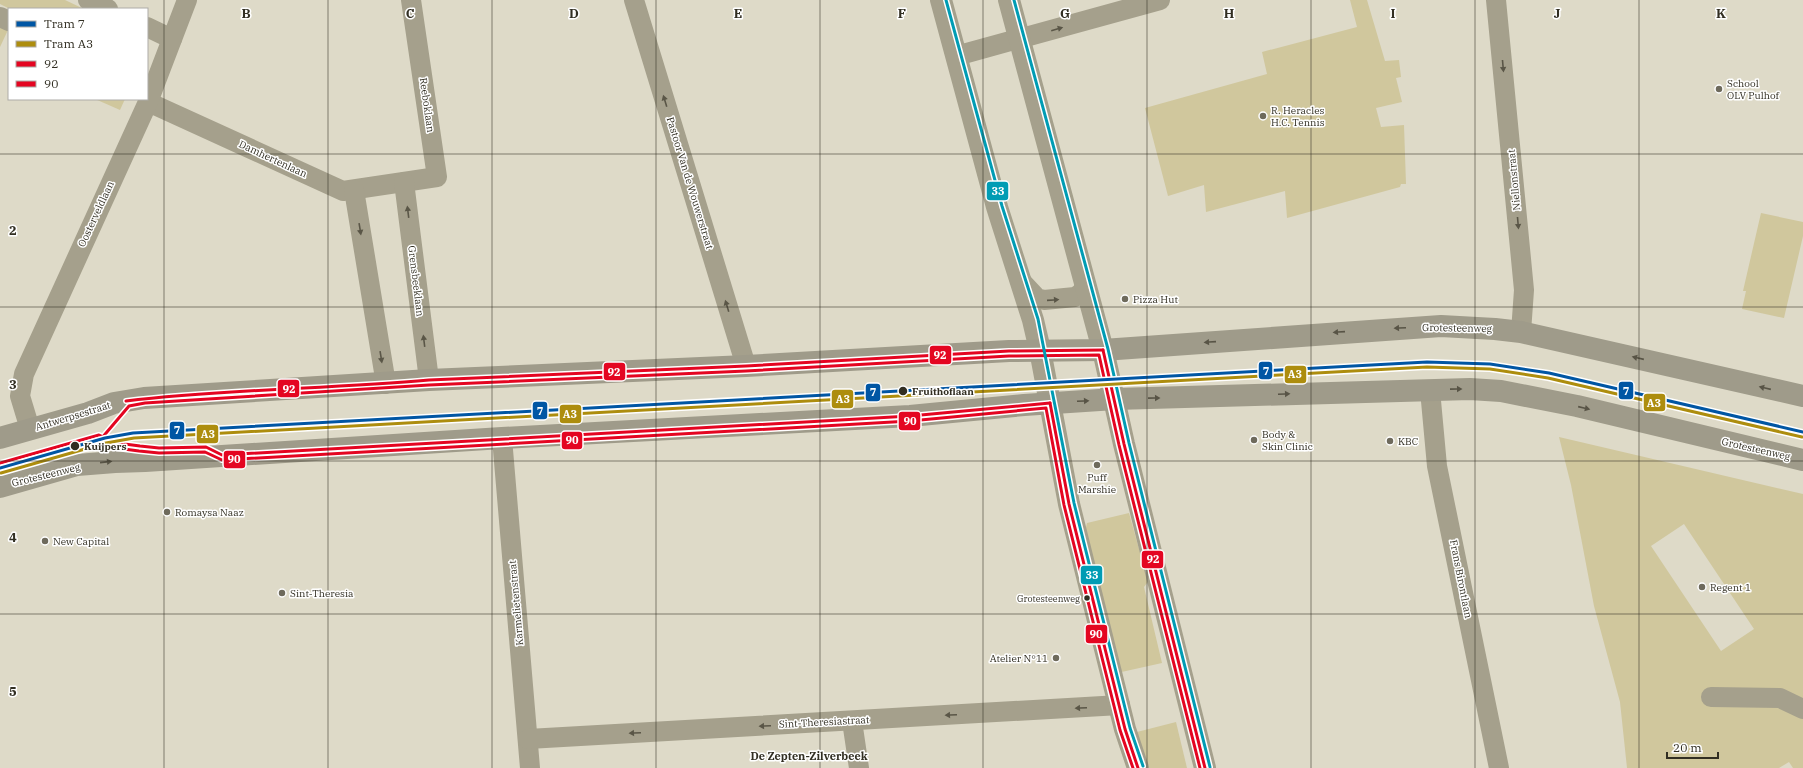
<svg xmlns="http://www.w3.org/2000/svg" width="1803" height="768" font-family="'IBM Plex Serif',serif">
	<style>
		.green { fill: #d0c79d; fill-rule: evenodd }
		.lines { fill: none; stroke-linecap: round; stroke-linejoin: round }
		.minor { stroke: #a5a08c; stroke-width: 20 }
		.tertiary { stroke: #a5a08c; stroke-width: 22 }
		.primary { stroke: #9f9b8a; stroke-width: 22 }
		.bus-1-casing { stroke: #fff; stroke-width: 6 }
		.bus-2-casing { stroke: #fff; stroke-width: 6 }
		.bus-3-casing { stroke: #fff; stroke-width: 6 }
		.bus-1 { stroke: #e40521; stroke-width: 3 }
		.bus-2 { stroke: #e40521; stroke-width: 3 }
		.bus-3 { stroke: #009cb4; stroke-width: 3 }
		.tram-1-casing { stroke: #fff; stroke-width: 6 }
		.tram-2-casing { stroke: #fff; stroke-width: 6 }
		.tram-1 { stroke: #0056a4; stroke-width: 3 }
		.tram-2 { stroke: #ad8d0e; stroke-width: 3 }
		.oneway { fill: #5a5647 }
		.oneway2 { fill: #585446 }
		.grid { fill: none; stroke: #312e22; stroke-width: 1; stroke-opacity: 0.55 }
		.poi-dot { fill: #6e6a5c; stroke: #fff; stroke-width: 1.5 }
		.stop-dot { fill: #312e22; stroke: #fff; stroke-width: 1.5 }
		.labels { text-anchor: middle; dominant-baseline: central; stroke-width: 3; stroke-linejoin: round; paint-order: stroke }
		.bus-label { font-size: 9px; fill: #312e22; stroke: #fff; text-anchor: end }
		.poi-label { font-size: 10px; fill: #312e22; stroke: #fff; text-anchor: start }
		.street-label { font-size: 10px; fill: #312e22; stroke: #fff }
		.stop-label { font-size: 10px; font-weight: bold; fill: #312e22; stroke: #fff; text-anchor: start }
		.neighbourhood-label { font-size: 11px; font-weight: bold; fill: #312e22; stroke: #fff }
		.grid-label { font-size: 13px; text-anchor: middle; font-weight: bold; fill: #312e22; stroke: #fff; stroke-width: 3; stroke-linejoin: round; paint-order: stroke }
		.line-badge { stroke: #fff; stroke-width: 1.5 }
		.badge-label { font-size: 11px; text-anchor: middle; font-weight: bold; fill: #fff }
	</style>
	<rect width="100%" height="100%" fill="#dedac8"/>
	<g class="green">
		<path d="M 0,0 L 65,0 L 84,9 L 10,9 L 0,4 Z"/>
		<path d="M 1350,0 L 1367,0 L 1385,61 L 1399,60 L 1401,77 L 1396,78 L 1402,102 L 1376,108 L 1381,127 L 1404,125 L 1406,184 L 1401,184 L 1400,187 L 1287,218 L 1285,191 L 1206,212 L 1204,185 L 1168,196 L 1145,108 L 1267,74 L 1262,52 L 1357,27 Z"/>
		<path d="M 0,27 L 8,30 L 0,47 Z"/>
		<path d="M 95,99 L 125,99 L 120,110 Z"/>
		<path d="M 1761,213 L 1803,222 L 1803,236 L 1784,318 L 1742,309 L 1746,291 L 1743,291 Z"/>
		<path d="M 1559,437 L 1803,494 L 1803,768 L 1793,768 L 1789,762 L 1779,768 L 1627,768 L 1620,702 L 1594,606 L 1571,485 ZM 1684,524 L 1754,629 L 1721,651 L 1651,546 Z"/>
		<path d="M 1129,513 L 1139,549 L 1150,579 L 1144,587 L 1162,663 L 1117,673 L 1084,536 L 1087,523 Z"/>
		<path d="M 1176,722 L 1187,768 L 1147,768 L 1133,733 Z"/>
	</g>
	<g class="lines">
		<g class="minor">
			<path d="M 88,0 L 108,9"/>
			<path d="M 634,0 L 746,366"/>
			<path d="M 1496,0 L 1524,290 L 1521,332"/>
			<path d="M 0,17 L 9,21"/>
			<path d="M 147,27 L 172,39"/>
			<path d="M 956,56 L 1160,0"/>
			<path d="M 148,102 L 343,191 L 437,177 L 411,0"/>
			<path d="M 404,182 L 429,380"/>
			<path d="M 354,190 L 386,384"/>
			<path d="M 1022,282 L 1037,298 L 1044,300 L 1075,297 L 1081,293 L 1086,285"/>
			<path d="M 1430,390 L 1437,466 L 1499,768"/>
			<path d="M 30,429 L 20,396 L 24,374 L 148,102 L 187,0"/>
			<path d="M 502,438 L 530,768"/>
			<path d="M 1711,697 L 1780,698 L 1803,709"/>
			<path d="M 852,721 L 859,768"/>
			<path d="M 528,739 L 1120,705"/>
		</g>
		<g class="tertiary">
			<path d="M 941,0 L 997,207 L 1033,320 L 1040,350 L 1069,504 L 1125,729 L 1138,768"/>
			<path d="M 1009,0 L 1103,350 L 1124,444 L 1205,768"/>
		</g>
		<g class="primary">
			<path d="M 0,438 L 88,413 L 114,403 L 144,398 L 429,380 L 746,366 L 1009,351 L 1103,350 L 1441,326 L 1495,329 L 1521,332 L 1803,396"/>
			<path d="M 0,487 L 77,465 L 115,462 L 145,461 L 502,438 L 910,416 L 1024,405 L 1115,399 L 1470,389 L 1501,391 L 1577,406 L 1803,460"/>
		</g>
		<defs>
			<g id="bus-1">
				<path d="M 1103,350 L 1124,444 L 1205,768"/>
				<path d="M 126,401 C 227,389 328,389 429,380 L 746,366 L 1009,351 L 1103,350"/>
				<path d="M 1050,403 L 1069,504 L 1125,729 L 1138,768"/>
				<path d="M 0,463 L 99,435 L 117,443 L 140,446 L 159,448 L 206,447 L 222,455 L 910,416 L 1050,403"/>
			</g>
			<g id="bus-2">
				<path d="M 70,448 L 99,440 L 116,448 L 139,451 L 159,453 L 205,452 L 222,460 L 910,421 L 1046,408 L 1064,505 L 1120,730 L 1133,768"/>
				<path d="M 1,468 L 101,439 L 129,406 L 145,403 L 429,385 L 746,371 L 1009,356 L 1099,355 L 1119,445 L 1200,768"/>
			</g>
			<g id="bus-3">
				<path d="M 946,0 L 1002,206 L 1038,319 L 1074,503 L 1130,728 L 1143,766"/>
				<path d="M 1014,0 L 1108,349 L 1129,443 L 1210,767"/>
			</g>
		</defs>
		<use href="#bus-1" class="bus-1-casing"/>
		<use href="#bus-2" class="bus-2-casing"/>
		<use href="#bus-3" class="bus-3-casing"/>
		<use href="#bus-1" class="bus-1"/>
		<use href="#bus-2" class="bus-2"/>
		<use href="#bus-3" class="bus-3"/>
		<defs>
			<path id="tram-1" d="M 0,468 L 105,438 L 133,433 L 1427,362 L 1490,364 L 1549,373 L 1803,432"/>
			<path id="tram-2" d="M 1,473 L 106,443 L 134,438 L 1427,367 L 1490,369 L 1548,378 L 1802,437"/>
		</defs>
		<use href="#tram-1" class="tram-1-casing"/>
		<use href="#tram-2" class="tram-2-casing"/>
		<use href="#tram-1" class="tram-1"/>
		<use href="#tram-2" class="tram-2"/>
	</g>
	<defs><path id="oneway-solid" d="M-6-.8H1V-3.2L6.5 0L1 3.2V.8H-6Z"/></defs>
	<g class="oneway">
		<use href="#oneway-solid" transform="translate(1057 29) rotate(-16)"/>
		<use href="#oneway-solid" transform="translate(1503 66) rotate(85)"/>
		<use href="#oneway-solid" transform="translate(665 101) rotate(-107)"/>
		<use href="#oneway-solid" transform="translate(408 212) rotate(-97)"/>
		<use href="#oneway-solid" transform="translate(1518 223) rotate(85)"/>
		<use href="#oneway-solid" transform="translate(360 229) rotate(81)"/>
		<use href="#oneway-solid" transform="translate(1053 300) rotate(-4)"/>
		<use href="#oneway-solid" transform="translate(727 306) rotate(-107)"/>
		<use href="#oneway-solid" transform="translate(424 341) rotate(-97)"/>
		<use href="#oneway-solid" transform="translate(381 357) rotate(81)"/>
		<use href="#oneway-solid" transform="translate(1081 708) rotate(177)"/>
		<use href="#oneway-solid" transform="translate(951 715) rotate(177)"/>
		<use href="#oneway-solid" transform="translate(765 726) rotate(177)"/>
		<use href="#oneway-solid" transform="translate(635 733) rotate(177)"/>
	</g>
	<g class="oneway2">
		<use href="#oneway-solid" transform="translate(1400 328) rotate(177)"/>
		<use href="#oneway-solid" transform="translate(1339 332) rotate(176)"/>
		<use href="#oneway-solid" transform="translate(1210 342) rotate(176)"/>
		<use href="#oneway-solid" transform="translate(1638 358) rotate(-167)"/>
		<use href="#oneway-solid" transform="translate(1765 388) rotate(-167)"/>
		<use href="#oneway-solid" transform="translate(1456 389) rotate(-1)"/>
		<use href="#oneway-solid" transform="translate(1284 394) rotate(-2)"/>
		<use href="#oneway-solid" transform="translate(1154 398) rotate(-1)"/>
		<use href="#oneway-solid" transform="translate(1083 401) rotate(-3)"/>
		<use href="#oneway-solid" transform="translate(1584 408) rotate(13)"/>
		<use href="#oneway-solid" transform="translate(106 462) rotate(-6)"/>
	</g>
	<path class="grid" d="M 164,0 L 164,768M 328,0 L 328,768M 492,0 L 492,768M 656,0 L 656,768M 820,0 L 820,768M 983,0 L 983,768M 1147,0 L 1147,768M 1311,0 L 1311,768M 1475,0 L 1475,768M 1639,0 L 1639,768M 0,154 L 1803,154M 0,307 L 1803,307M 0,461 L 1803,461M 0,614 L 1803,614"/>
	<g class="poi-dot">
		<circle cx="1719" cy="89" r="4"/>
		<circle cx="1263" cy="116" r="4"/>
		<circle cx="1125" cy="299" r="4"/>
		<circle cx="1254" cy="440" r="4"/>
		<circle cx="1390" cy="441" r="4"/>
		<circle cx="1097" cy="465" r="4"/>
		<circle cx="167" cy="512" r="4"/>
		<circle cx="45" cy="541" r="4"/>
		<circle cx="1702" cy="587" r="4"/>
		<circle cx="282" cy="593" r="4"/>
		<circle cx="1056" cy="658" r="4"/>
	</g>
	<g class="stop-dot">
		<circle cx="903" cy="391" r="5"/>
		<circle cx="75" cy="446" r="5"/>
		<circle cx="1087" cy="598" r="3.5"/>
	</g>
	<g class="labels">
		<g class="bus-label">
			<text x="1080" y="598">Grotesteenweg</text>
		</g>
		<g class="poi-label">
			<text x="1727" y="83">School<tspan x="1727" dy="12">OLV Pulhof</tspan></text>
			<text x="1271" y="110">R. Heracles<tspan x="1271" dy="12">H.C. Tennis</tspan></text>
			<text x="1133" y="299">Pizza Hut</text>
			<text x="1262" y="434">Body &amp;<tspan x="1262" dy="12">Skin Clinic</tspan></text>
			<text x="1398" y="441">KBC</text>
			<text x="1097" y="477" text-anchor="middle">Puff<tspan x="1097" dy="12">Marshie</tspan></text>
			<text x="175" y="512">Romaysa Naaz</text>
			<text x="53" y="541">New Capital</text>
			<text x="1710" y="587">Regent 1</text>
			<text x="290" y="593">Sint-Theresia</text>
			<text x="1048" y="658" text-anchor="end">Atelier N°11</text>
		</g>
		<g class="street-label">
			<text transform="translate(427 105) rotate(82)">Reeboklaan</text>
			<text transform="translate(273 159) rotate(25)">Damhertenlaan</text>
			<text transform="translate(1514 180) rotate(-95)">Niellonstraat</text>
			<text transform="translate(690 183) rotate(73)">Pastoor Van de Wouwerstraat</text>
			<text transform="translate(96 214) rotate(-65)">Oosterveldlaan</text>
			<text transform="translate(416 281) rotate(83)">Grensbeeklaan</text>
			<text transform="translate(1457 328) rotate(1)">Grotesteenweg</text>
			<text transform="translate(73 416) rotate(-17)">Antwerpsestraat</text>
			<text transform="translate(1756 449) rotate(13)">Grotesteenweg</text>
			<text transform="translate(46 475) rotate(-14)">Grotesteenweg</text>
			<text transform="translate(1461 579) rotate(79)">Frans Birontlaan</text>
			<text transform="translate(516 603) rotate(-95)">Karmelietenstraat</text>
			<text transform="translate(824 722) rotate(-3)">Sint-Theresiastraat</text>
		</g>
		<g class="stop-label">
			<text x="912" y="391">Fruithoflaan</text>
			<text x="84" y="446">Kuijpers</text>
		</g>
		<g class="neighbourhood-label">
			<text x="809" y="756">De Zepten-Zilverbeek</text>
		</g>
	</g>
	<g class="grid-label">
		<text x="246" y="18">B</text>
		<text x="410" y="18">C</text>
		<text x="574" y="18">D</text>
		<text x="738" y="18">E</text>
		<text x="902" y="18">F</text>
		<text x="1065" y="18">G</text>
		<text x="1229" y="18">H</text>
		<text x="1393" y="18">I</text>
		<text x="1557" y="18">J</text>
		<text x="1721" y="18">K</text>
		<text x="13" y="235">2</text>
		<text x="13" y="389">3</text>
		<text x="13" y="542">4</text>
		<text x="13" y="696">5</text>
	</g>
	<g class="line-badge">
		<rect x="986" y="181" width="23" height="20" rx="4" fill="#009cb4"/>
		<rect x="929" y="345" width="23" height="20" rx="4" fill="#e40521"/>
		<rect x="1258" y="361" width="15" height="19" rx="4" fill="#0056a4"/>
		<rect x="603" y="362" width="23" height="19" rx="4" fill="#e40521"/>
		<rect x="1284" y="365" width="23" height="19" rx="4" fill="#ad8d0e"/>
		<rect x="277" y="379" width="23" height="19" rx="4" fill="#e40521"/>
		<rect x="1618" y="381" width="16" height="19" rx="4" fill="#0056a4"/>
		<rect x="865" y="383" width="16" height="19" rx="4" fill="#0056a4"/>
		<rect x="831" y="389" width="23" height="20" rx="4" fill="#ad8d0e"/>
		<rect x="1643" y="393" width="23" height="19" rx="4" fill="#ad8d0e"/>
		<rect x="532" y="401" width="16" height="19" rx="4" fill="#0056a4"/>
		<rect x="559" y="404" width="23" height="20" rx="4" fill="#ad8d0e"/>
		<rect x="898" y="411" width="23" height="20" rx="4" fill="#e40521"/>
		<rect x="169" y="421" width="16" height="19" rx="4" fill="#0056a4"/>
		<rect x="196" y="424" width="23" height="20" rx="4" fill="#ad8d0e"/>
		<rect x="561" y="431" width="22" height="19" rx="4" fill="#e40521"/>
		<rect x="223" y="450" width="23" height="19" rx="4" fill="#e40521"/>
		<rect x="1141" y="550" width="23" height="19" rx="4" fill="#e40521"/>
		<rect x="1080" y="565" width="23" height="20" rx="4" fill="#009cb4"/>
		<rect x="1085" y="624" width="23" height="20" rx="4" fill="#e40521"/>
	</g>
	<g class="badge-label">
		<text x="998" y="195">33</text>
		<text x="940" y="359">92</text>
		<text x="1266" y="375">7</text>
		<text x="614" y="376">92</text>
		<text x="1295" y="378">A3</text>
		<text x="289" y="393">92</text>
		<text x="1626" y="395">7</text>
		<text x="873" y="396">7</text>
		<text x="843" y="403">A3</text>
		<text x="1654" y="407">A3</text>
		<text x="540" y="415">7</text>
		<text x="570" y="418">A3</text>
		<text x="910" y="425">90</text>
		<text x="177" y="434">7</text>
		<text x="208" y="438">A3</text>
		<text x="572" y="444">90</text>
		<text x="234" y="463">90</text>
		<text x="1153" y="563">92</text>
		<text x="1092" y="579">33</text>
		<text x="1096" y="638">90</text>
	</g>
	<rect x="8" y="8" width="140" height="92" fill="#ffffff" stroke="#adaba7"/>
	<rect x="16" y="21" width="20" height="6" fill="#0056a4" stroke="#adaba7"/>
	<text x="44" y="28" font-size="12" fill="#312e22">Tram 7</text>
	<rect x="16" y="41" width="20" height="6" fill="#ad8d0e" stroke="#adaba7"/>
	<text x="44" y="48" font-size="12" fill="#312e22">Tram A3</text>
	<rect x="16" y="61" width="20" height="6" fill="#e40521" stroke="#adaba7"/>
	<text x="44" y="68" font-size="12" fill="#312e22">92</text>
	<rect x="16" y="81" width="20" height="6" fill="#e40521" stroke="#adaba7"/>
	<text x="44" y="88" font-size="12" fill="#312e22">90</text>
	<path d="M1667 752v6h51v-6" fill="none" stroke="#312e22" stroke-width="2"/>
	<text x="1673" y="752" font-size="12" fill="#312e22" stroke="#ffffff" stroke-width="3" paint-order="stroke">20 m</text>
</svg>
